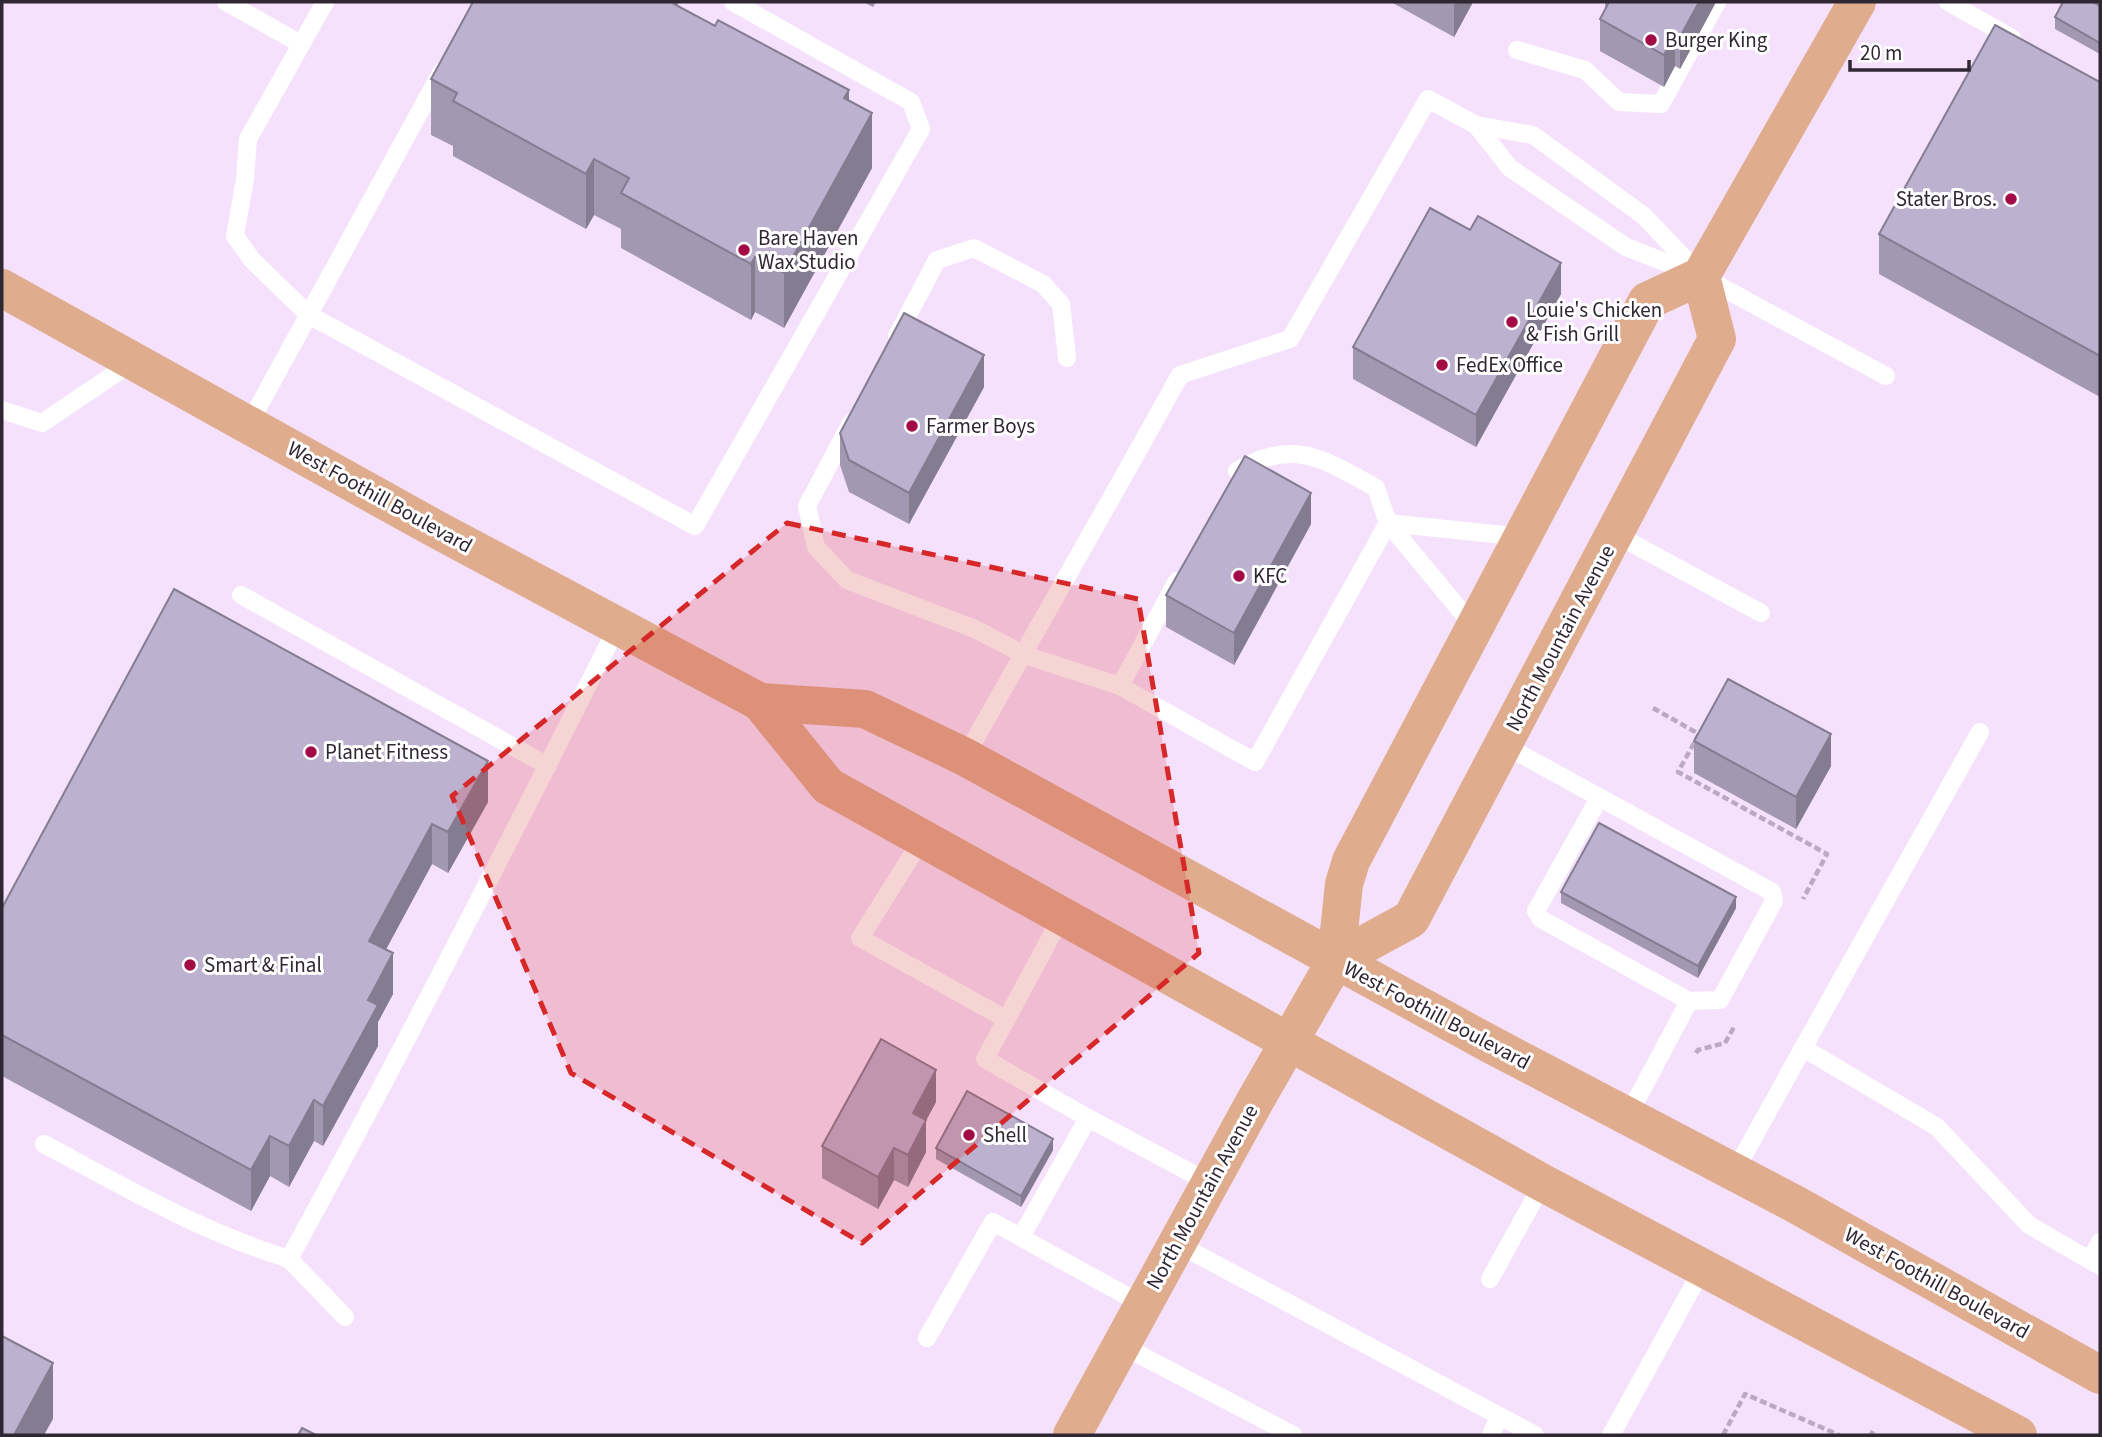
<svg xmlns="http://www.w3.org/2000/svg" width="2102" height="1437" font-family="'Source Sans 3',sans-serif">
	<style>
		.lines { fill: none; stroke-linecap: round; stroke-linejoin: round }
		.path { stroke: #baa9c0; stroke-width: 4.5; stroke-dasharray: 7 3.5; stroke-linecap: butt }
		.lane { stroke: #fff; stroke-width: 18 }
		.primary { stroke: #dfac8e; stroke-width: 38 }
		.wall { fill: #a298b2 }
		.shaded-wall { fill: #847c91 }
		.building { fill: #bcb1cf; stroke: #847c91; stroke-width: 2 }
		.marked { fill: #d62828; fill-opacity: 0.2; stroke: #d62828; stroke-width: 5; stroke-dasharray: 14 9; stroke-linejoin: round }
		.poi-dot { fill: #a30b47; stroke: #fff; stroke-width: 2.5 }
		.labels { text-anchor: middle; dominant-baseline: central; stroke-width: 6; stroke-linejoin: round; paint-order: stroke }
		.poi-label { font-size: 21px; fill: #2f2732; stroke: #fff; text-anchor: start }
		.street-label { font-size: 21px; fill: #2f2732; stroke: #fff }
	</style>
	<rect width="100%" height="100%" fill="#f6e1fd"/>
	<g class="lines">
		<g class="path">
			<path d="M 1653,708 L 1699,734 L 1678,772 L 1827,854 L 1803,899"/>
			<path d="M 1696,1053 L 1698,1050 L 1725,1043 L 1734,1027"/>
			<path d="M 1723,1435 L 1745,1394 L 1839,1435"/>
			<path d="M 1871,1435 L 1873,1431"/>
		</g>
		<g class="lane">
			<path d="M 226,2 L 301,44"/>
			<path d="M 325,2 L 248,139 L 245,179 L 235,236 L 252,260 L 309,315 L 695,526 L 921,129 L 911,102 L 733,2"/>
			<path d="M 1948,2 L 2012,38"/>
			<path d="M 1517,50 L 1585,70 L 1619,102 L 1661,104 L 1717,2"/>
			<path d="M 1476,125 L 1510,168 L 1626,247 L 1701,276 L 1886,376"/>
			<path d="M 897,336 L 937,260 L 974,248 L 1043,284 L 1061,304 L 1067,358"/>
			<path d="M 2,410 L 42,423 L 134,361"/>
			<path d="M 851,423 L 807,506 L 816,547 L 847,580 L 975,629 L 1025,655 L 1120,686 L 1255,762 L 1388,523"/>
			<path d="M 249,424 L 442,71"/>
			<path d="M 1237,471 C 1294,437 1325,460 1376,488 L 1388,523 L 1475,628"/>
			<path d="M 1388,523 L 1523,537"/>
			<path d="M 1615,534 L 1761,613"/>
			<path d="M 241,595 L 548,766"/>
			<path d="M 1120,686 L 1177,581"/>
			<path d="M 1504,745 L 1772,892 L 1774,901 L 1720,1000 L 1689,1001 L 1541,919 L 1536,911 L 1599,798"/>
			<path d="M 965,757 C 1037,631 1109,503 1180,375 L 1290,339 L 1428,99 L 1476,125 L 1533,135 L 1644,216 L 1701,276"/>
			<path d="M 922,839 L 860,938 L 1006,1019"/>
			<path d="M 1062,916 L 985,1059 L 1088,1118"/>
			<path d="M 1803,1048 L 1980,732"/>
			<path d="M 1628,1116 L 1689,1001"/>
			<path d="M 44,1144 C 124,1187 202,1232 289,1259"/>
			<path d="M 1735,1171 L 1803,1048 L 1937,1127 L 2029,1225 L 2100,1266"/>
			<path d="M 1021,1237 L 1088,1118 L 1210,1183"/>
			<path d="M 1176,1243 L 1535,1435"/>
			<path d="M 2090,1260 L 2100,1242"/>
			<path d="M 1490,1279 L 1543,1183"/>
			<path d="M 345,1317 L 289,1259 C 403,1051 511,839 617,627"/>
			<path d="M 927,1338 L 993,1222 L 1143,1305"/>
			<path d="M 1121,1345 L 1293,1435"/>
			<path d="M 1491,1435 L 1499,1416"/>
			<path d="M 1611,1435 L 1703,1268"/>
		</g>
		<g class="primary">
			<path d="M 2,288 L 432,527 L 760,702 L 828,786 L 1543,1183 L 2018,1435"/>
			<path d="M 760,702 L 865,709 L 965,757 L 1490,1044 L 1795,1204 L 2100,1375"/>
			<path d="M 1336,960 L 1411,919 L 1717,339 L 1701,276"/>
			<path d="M 1072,1435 L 1255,1101 L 1336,960 L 1344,884 L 1351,861 L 1647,301 L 1701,276 L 1857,2"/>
		</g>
	</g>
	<g class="wall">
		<path d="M 678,2 L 678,6 L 849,101 L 872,168 L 784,328 L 755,312 L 751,320 L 621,248 L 621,229 L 594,215 L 586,229 L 453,156 L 453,146 L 431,135 L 431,79 Z"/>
		<path d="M 863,2 L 876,2 L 873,7 Z"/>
		<path d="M 1391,2 L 1473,2 L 1454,37 Z"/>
		<path d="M 1605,2 L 1716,2 L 1680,69 L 1675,66 L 1664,87 L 1600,51 L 1600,19 L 1605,9 Z"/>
		<path d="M 2100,6 L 2100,54 L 2055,29 L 2055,17 Z"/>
		<path d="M 2100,82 L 2100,397 L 1879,274 L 1879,234 Z"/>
		<path d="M 1561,294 L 1476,447 L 1353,379 L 1353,347 Z"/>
		<path d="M 984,387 L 909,524 L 849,492 L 840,465 L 840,433 Z"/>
		<path d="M 1311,524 L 1234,665 L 1166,627 L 1166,595 Z"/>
		<path d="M 1694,741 L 1831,766 L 1796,829 L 1694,773 Z"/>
		<path d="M 488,802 L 448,873 L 432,864 L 386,949 L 393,994 L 378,1022 L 378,1046 L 323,1146 L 314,1141 L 289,1187 L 270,1176 L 251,1211 L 2,1076 L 2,1077 L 2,908 Z"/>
		<path d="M 1561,892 L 1736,908 L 1698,978 L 1561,903 Z"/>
		<path d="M 936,1102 L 926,1120 L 926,1152 L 908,1187 L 894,1180 L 878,1209 L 822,1178 L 822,1146 Z"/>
		<path d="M 936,1148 L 1053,1150 L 1021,1207 L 936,1159 Z"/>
	</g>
	<g class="shaded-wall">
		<path d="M 1456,2 L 1473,2 L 1454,37 L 1454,5 Z"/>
		<path d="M 1699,2 L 1716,2 L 1680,69 L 1680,37 Z"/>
		<path d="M 1675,34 L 1675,66 L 1664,87 L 1664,55 Z"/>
		<path d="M 849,90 L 849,146 L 844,98 Z"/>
		<path d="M 872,113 L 872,168 L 784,328 L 784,273 Z"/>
		<path d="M 594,159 L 594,215 L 586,229 L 586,174 Z"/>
		<path d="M 755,257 L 755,312 L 751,320 L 751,264 Z"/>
		<path d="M 1561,263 L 1561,294 L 1476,447 L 1476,415 Z"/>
		<path d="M 984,355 L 984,387 L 909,524 L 909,493 Z"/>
		<path d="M 1311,493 L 1311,524 L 1234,665 L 1234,633 Z"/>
		<path d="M 1831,734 L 1831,766 L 1796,829 L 1796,797 Z"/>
		<path d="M 488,761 L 488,802 L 448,873 L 448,832 Z"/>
		<path d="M 432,824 L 432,864 L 369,981 L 369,941 Z"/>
		<path d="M 1736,897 L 1736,908 L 1698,978 L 1698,966 Z"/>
		<path d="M 393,953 L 393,994 L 378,1022 L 378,1046 L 323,1146 L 323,1106 L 368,1000 Z"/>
		<path d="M 936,1070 L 936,1102 L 913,1145 L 913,1113 Z"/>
		<path d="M 314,1100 L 314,1141 L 289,1187 L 289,1146 Z"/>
		<path d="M 926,1120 L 926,1152 L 908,1187 L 908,1155 Z"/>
		<path d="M 270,1136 L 270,1176 L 251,1211 L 251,1170 Z"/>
		<path d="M 1053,1139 L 1053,1150 L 1021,1207 L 1021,1196 Z"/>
		<path d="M 894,1148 L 894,1180 L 878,1209 L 878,1177 Z"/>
		<path d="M 53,1363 L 53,1419 L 44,1435 L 14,1435 Z"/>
	</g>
	<g class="building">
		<path d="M 473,2 L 676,2 L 674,4 L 715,26 L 718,20 L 849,90 L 844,98 L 872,113 L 784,273 L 755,257 L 751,264 L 621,193 L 629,178 L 594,159 L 586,174 L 453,101 L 457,93 L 431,79 Z"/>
		<path d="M 1609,2 L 1699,2 L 1680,37 L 1675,34 L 1664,55 L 1600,19 Z"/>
		<path d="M 2063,2 L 2093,2 L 2100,6 L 2100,43 L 2055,17 Z"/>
		<path d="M 1995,25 L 2100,82 L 2100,356 L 1879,234 Z"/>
		<path d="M 1430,208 L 1470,230 L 1478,216 L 1561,263 L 1476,415 L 1353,347 Z"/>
		<path d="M 904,313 L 984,355 L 909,493 L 849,460 L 840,433 Z"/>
		<path d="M 1245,456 L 1311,493 L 1234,633 L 1166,595 Z"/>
		<path d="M 174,589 L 488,761 L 448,832 L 432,824 L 369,941 L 393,953 L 368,1000 L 378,1005 L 323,1106 L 314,1100 L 289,1146 L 270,1136 L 251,1170 L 2,1035 L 2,1036 L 2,908 Z"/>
		<path d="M 1728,679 L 1831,734 L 1796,797 L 1694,741 Z"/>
		<path d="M 1599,823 L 1736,897 L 1698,966 L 1561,892 Z"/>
		<path d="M 881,1039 L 936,1070 L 913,1113 L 926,1120 L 908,1155 L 894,1148 L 878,1177 L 822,1146 Z"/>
		<path d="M 967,1091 L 1053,1139 L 1021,1196 L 936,1148 Z"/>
		<path d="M 2,1336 L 53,1363 L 14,1435 L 2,1435 Z"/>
		<path d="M 302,1428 L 316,1435 L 298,1435 Z"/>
	</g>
	<path class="marked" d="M 787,523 L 1138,599 L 1199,953 L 862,1243 L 571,1073 L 452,796 Z"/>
	<g class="poi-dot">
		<circle cx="1651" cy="40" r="7"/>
		<circle cx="2011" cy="199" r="7"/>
		<circle cx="744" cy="250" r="7"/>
		<circle cx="1512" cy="322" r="7"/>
		<circle cx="1442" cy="365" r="7"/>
		<circle cx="912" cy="426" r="7"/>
		<circle cx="1239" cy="576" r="7"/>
		<circle cx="311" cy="752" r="7"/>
		<circle cx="190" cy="965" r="7"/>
		<circle cx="969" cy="1135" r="7"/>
	</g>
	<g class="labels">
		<g class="poi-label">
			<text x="1665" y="40">Burger King</text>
			<text x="1997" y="199" text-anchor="end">Stater Bros.</text>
			<text x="758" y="238">Bare Haven<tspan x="758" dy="24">Wax Studio</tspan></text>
			<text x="1526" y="310">Louie's Chicken<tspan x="1526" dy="24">&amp; Fish Grill</tspan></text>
			<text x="1456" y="365">FedEx Office</text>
			<text x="926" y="426">Farmer Boys</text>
			<text x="1253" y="576">KFC</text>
			<text x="325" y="752">Planet Fitness</text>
			<text x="204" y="965">Smart &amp; Final</text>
			<text x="983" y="1135">Shell</text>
		</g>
		<g class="street-label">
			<text transform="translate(380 497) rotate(29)">West Foothill Boulevard</text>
			<text transform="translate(1560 638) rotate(-62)">North Mountain Avenue</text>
			<text transform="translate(1437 1015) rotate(28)">West Foothill Boulevard</text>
			<text transform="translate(1202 1197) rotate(-61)">North Mountain Avenue</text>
			<text transform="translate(1937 1283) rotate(29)">West Foothill Boulevard</text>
		</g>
	</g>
	<rect width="2102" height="1437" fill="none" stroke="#2f2732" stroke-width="7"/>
	<path d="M1850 60v10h119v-10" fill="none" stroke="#2f2732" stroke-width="3.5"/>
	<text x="1860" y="60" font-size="21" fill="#2f2732" stroke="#ffffff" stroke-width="5" paint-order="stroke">20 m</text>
</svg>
